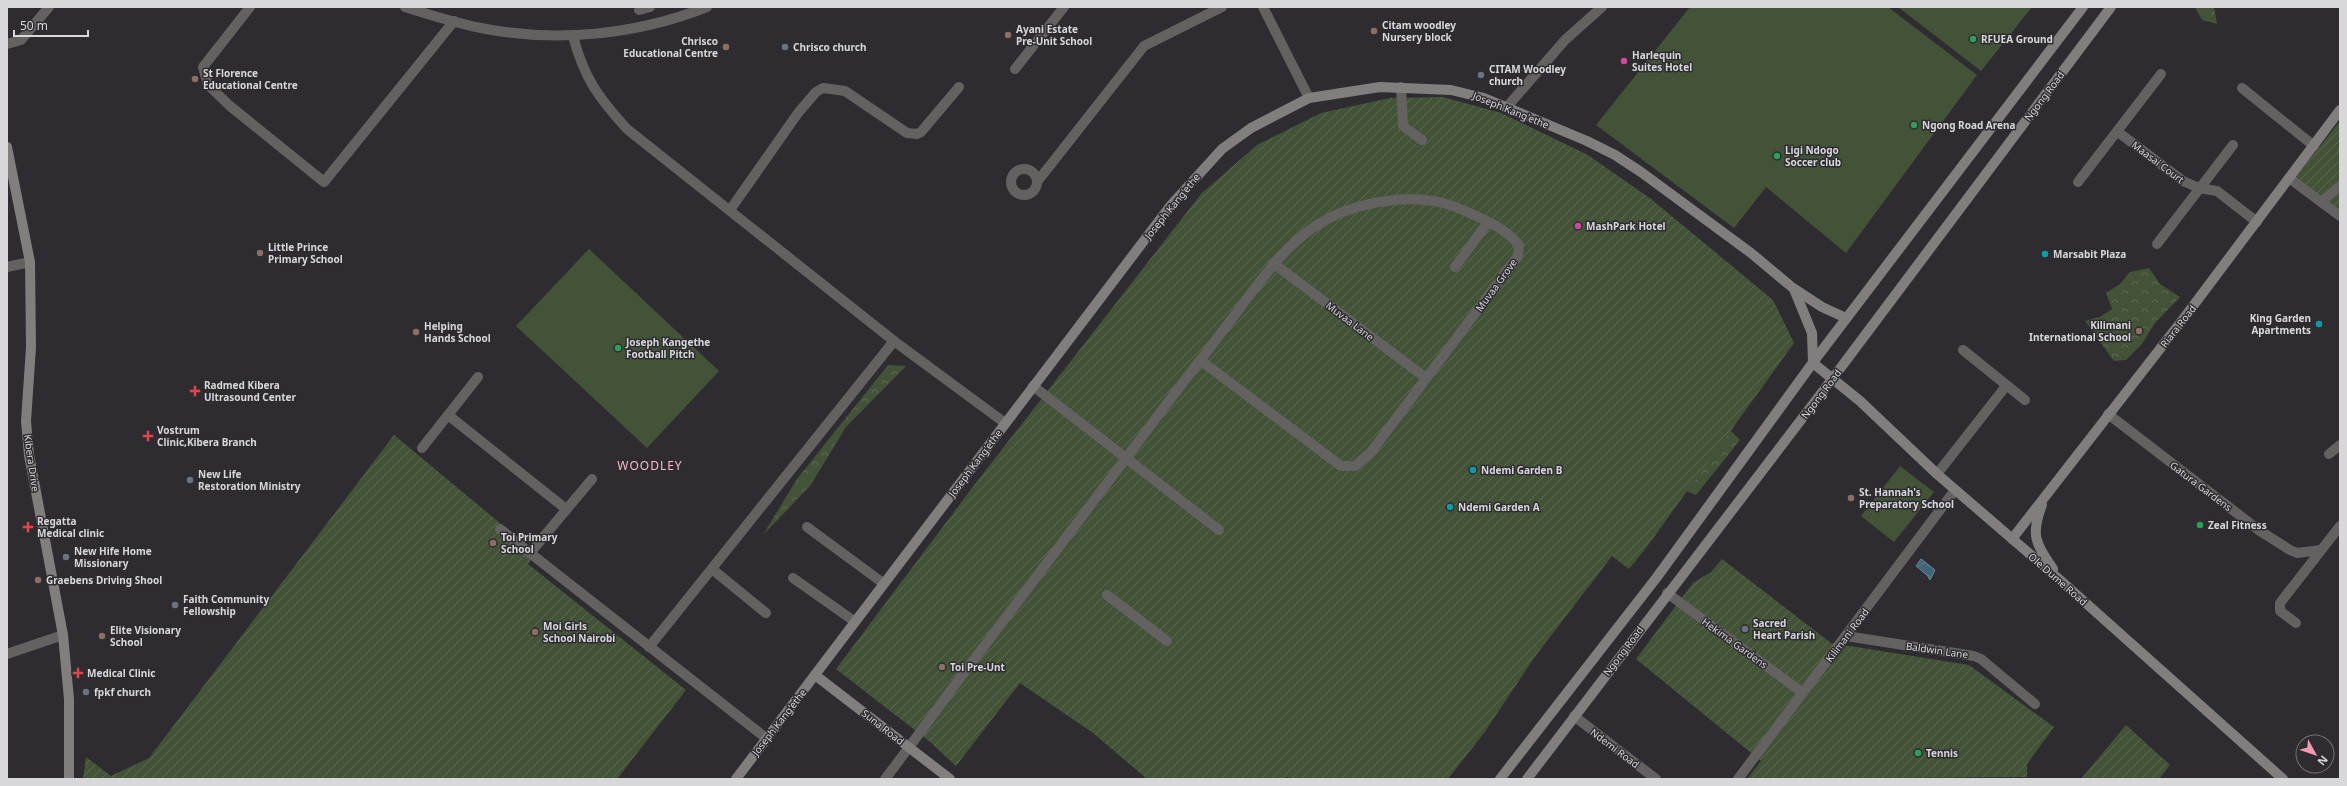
<svg xmlns="http://www.w3.org/2000/svg" width="2347" height="786" font-family="'Noto Sans',sans-serif">
	<style>
		.forest { fill: url(#forest-crowns) }
		.park { fill: #435338 }
		.garden { fill: url(#garden-furrows) }
		.water { fill: url(#water-waves); stroke: #6e8797 }
		.lines { fill: none; stroke-linecap: round; stroke-linejoin: round }
		.street { stroke: #646161; stroke-width: 10 }
		.secondary { stroke: #827e7e; stroke-width: 10 }
		.education-dot { fill: #8d6e63; stroke: #2e2c31; stroke-width: 1.5 }
		.leisure-dot { fill: #2e9e5b; stroke: #2e2c31; stroke-width: 1.5 }
		.worship-dot { fill: #6b7280; stroke: #2e2c31; stroke-width: 1.5 }
		.hotel-dot { fill: #d1479c; stroke: #2e2c31; stroke-width: 1.5 }
		.culture-dot { fill: #0f9aa8; stroke: #2e2c31; stroke-width: 1.5 }
		.health-dot { fill: #e0444e; stroke: #2e2c31; stroke-width: 1.5 }
		.labels { text-anchor: middle; dominant-baseline: central; stroke-width: 3; stroke-linejoin: round; paint-order: stroke }
		.poi-label { font-size: 10px; font-weight: bold; fill: #d8d8db; stroke: #2e2c31; text-anchor: start }
		.street-label { font-size: 10px; fill: #d8d8db; stroke: #2e2c31 }
		.quarter-label { font-size: 12px; letter-spacing: 1px; fill: #fbb8ca; stroke: #2e2c31 }
	</style>
	<defs>
		<pattern id="forest-crowns" width="20" height="18" patternUnits="userSpaceOnUse"><rect width="20" height="18" fill="#435338"/><path d="M2 6a3 3 0 1 1 6 0M12 15a3 3 0 1 1 6 0" fill="none" stroke="#5d6b54"/></pattern>
		<pattern id="garden-furrows" width="10" height="10" patternUnits="userSpaceOnUse"><rect width="10" height="10" fill="#435338"/><path d="M-1 1l2-2M0 10L10 0M9 11l2-2" fill="none" stroke="#5d6b54"/></pattern>
		<pattern id="water-waves" width="16" height="10" patternUnits="userSpaceOnUse"><rect width="16" height="10" fill="#40647a"/><path d="M0 5q4-4 8 0t8 0" fill="none" stroke="#5b798c"/></pattern>
	</defs>
	<rect width="100%" height="100%" fill="#2e2c31"/>
	<g class="forest">
		<path d="M 2195,7 L 2214,7 L 2217,24 L 2202,20 Z"/>
		<path d="M 2149,268 L 2160,284 L 2180,297 L 2155,323 L 2142,344 L 2126,360 L 2114,361 L 2085,321 L 2100,317 L 2112,309 L 2106,293 L 2120,284 L 2130,272 Z"/>
		<path d="M 888,365 L 906,366 L 846,427 L 810,486 L 763,535 L 797,479 Z"/>
		<path d="M 1727,427 L 1740,440 L 1696,495 L 1682,489 Z"/>
	</g>
	<g class="park">
		<path d="M 1690,7 L 1888,7 L 1977,75 L 1846,253 L 1766,187 L 1734,228 L 1596,125 Z"/>
		<path d="M 1898,7 L 2032,7 L 1981,71 Z"/>
		<path d="M 589,249 L 719,371 L 647,448 L 516,326 Z"/>
		<path d="M 1900,466 L 1934,492 L 1894,542 L 1861,516 Z"/>
	</g>
	<g class="garden">
		<path d="M 1443,97 L 1501,113 L 1588,155 L 1651,199 L 1773,300 L 1794,343 L 1646,548 L 1629,569 L 1612,556 L 1534,658 L 1484,733 L 1448,779 L 1290,779 L 1287,777 L 1285,779 L 1147,779 L 1093,733 L 1020,683 L 956,766 L 929,741 L 836,669 L 975,484 L 1201,194 L 1257,145 L 1321,113 L 1390,98 Z"/>
		<path d="M 2340,121 L 2340,212 L 2295,178 Z"/>
		<path d="M 394,435 L 536,553 L 528,564 L 686,690 L 617,779 L 83,779 L 86,757 L 111,776 L 149,758 Z"/>
		<path d="M 1722,559 L 1831,643 L 1969,665 L 2054,727 L 2027,764 L 2027,777 L 1747,779 L 1761,761 L 1636,659 L 1693,583 L 1711,572 Z"/>
		<path d="M 2126,725 L 2170,765 L 2159,779 L 2081,779 Z"/>
	</g>
	<path class="water" d="M 1921,559 L 1935,570 L 1930,580 L 1927,575 L 1916,566 Z"/>
	<g class="lines">
		<g class="street">
			<path d="M 250,7 L 203,67 L 208,85 L 230,106 L 324,182 L 454,21"/>
			<path d="M 405,7 C 430,15 455,23 481,28 C 556,43 636,35 707,7"/>
			<path d="M 1263,7 L 1309,98"/>
			<path d="M 639,10 L 650,7"/>
			<path d="M 573,36 C 584,78 598,97 627,129 L 894,341 L 1005,423"/>
			<path d="M 7,44 L 21,40 L 49,7"/>
			<path d="M 1015,69 L 1064,7"/>
			<path d="M 1401,87 L 1403,126 L 1422,140"/>
			<path d="M 2242,88 L 2314,146"/>
			<path d="M 1506,108 L 1565,40 L 1602,7"/>
			<path d="M 2118,132 L 2183,181 L 2199,188 L 2217,191 L 2257,222"/>
			<circle cx="1024" cy="182" r="13"/>
			<path d="M 2289,178 L 2340,216"/>
			<path d="M 1037,182 L 1144,46 L 1222,7"/>
			<path d="M 2078,182 L 2161,74"/>
			<path d="M 2321,202 L 2340,186"/>
			<path d="M 730,210 L 798,113 L 816,92 L 823,88 L 845,91 L 907,133 L 917,134 L 921,132 L 959,87"/>
			<path d="M 2157,244 L 2233,145"/>
			<path d="M 1273,263 L 1426,378"/>
			<path d="M 7,267 L 30,262"/>
			<path d="M 1455,267 L 1488,222"/>
			<path d="M 1963,350 L 2025,400"/>
			<path d="M 1033,386 L 1219,530"/>
			<path d="M 2108,414 L 2260,531 L 2290,550 L 2297,553 L 2321,550"/>
			<path d="M 448,415 L 566,509"/>
			<path d="M 422,448 L 478,377"/>
			<path d="M 2329,454 L 2340,445"/>
			<path d="M 1937,474 L 2006,386"/>
			<path d="M 592,479 L 530,553 L 766,738"/>
			<path d="M 807,527 L 883,583"/>
			<path d="M 500,529 L 530,553"/>
			<path d="M 712,569 L 766,613"/>
			<path d="M 793,578 L 854,621"/>
			<path d="M 1667,593 L 1803,693"/>
			<path d="M 1107,595 L 1167,641"/>
			<path d="M 2296,623 L 2280,611 L 2280,603 L 2340,526"/>
			<path d="M 1846,636 L 1974,656 L 1981,659 L 2035,704"/>
			<path d="M 649,647 L 894,341"/>
			<path d="M 7,654 L 63,635"/>
			<path d="M 1574,716 L 1656,779"/>
			<path d="M 885,779 C 919,735 951,689 985,645 C 1046,564 1108,483 1169,401 C 1193,369 1218,338 1242,305 C 1264,277 1283,248 1314,227 C 1348,204 1402,193 1443,203 C 1456,206 1469,213 1481,218 C 1494,224 1510,234 1519,245 L 1518,256 L 1371,452 L 1355,466 L 1341,466 L 1200,360"/>
			<path d="M 1738,779 L 1955,490"/>
		</g>
		<g class="secondary">
			<path d="M 7,147 L 30,262 L 31,347 L 26,421 L 29,455 L 63,635 L 69,699 L 69,779"/>
			<path d="M 1794,289 L 1812,333 L 1813,363 L 1860,401 L 1937,474 L 2060,580 L 2283,779"/>
			<path d="M 2042,505 C 2030,536 2036,543 2053,569"/>
			<path d="M 2012,539 L 2184,318 L 2340,110"/>
			<path d="M 815,675 L 950,779"/>
			<path d="M 736,779 L 1171,205 L 1222,149 L 1251,128 L 1309,98 L 1380,87 L 1451,90 L 1484,98 L 1587,141 L 1615,155 L 1641,172 L 1751,253 L 1793,288 L 1822,307 L 1846,318"/>
			<path d="M 1500,779 L 1657,577 L 1817,357 L 2083,7"/>
			<path d="M 1527,779 L 1833,378 L 2111,7"/>
		</g>
	</g>
	<g class="education-dot">
		<circle cx="1374" cy="31" r="4"/>
		<circle cx="1008" cy="35" r="4"/>
		<circle cx="726" cy="47" r="4"/>
		<circle cx="195" cy="79" r="4"/>
		<circle cx="260" cy="253" r="4"/>
		<circle cx="2139" cy="331" r="4"/>
		<circle cx="416" cy="332" r="4"/>
		<circle cx="1851" cy="498" r="4"/>
		<circle cx="493" cy="543" r="4"/>
		<circle cx="38" cy="580" r="4"/>
		<circle cx="535" cy="632" r="4"/>
		<circle cx="102" cy="636" r="4"/>
		<circle cx="942" cy="667" r="4"/>
	</g>
	<g class="leisure-dot">
		<circle cx="1973" cy="39" r="4"/>
		<circle cx="1914" cy="125" r="4"/>
		<circle cx="1777" cy="156" r="4"/>
		<circle cx="618" cy="348" r="4"/>
		<circle cx="2200" cy="525" r="4"/>
		<circle cx="1918" cy="753" r="4"/>
	</g>
	<g class="worship-dot">
		<circle cx="785" cy="47" r="4"/>
		<circle cx="1481" cy="75" r="4"/>
		<circle cx="190" cy="480" r="4"/>
		<circle cx="66" cy="557" r="4"/>
		<circle cx="175" cy="605" r="4"/>
		<circle cx="1745" cy="629" r="4"/>
		<circle cx="86" cy="692" r="4"/>
	</g>
	<g class="hotel-dot">
		<circle cx="1624" cy="61" r="4"/>
		<circle cx="1578" cy="226" r="4"/>
	</g>
	<g class="culture-dot">
		<circle cx="2045" cy="254" r="4"/>
		<circle cx="2319" cy="324" r="4"/>
		<circle cx="1473" cy="470" r="4"/>
		<circle cx="1450" cy="507" r="4"/>
	</g>
	<g class="health-dot">
		<path d="M193 385h4v4h4v4h-4v4h-4v-4h-4v-4h4z"/>
		<path d="M146 430h4v4h4v4h-4v4h-4v-4h-4v-4h4z"/>
		<path d="M26 521h4v4h4v4h-4v4h-4v-4h-4v-4h4z"/>
		<path d="M76 667h4v4h4v4h-4v4h-4v-4h-4v-4h4z"/>
	</g>
	<g class="labels">
		<g class="poi-label">
			<text x="1382" y="25">Citam woodley<tspan x="1382" dy="12">Nursery block</tspan></text>
			<text x="1016" y="29">Ayani Estate<tspan x="1016" dy="12">Pre-Unit School</tspan></text>
			<text x="1981" y="39">RFUEA Ground</text>
			<text x="718" y="41" text-anchor="end">Chrisco<tspan x="718" dy="12">Educational Centre</tspan></text>
			<text x="793" y="47">Chrisco church</text>
			<text x="1632" y="55">Harlequin<tspan x="1632" dy="12">Suites Hotel</tspan></text>
			<text x="1489" y="69">CITAM Woodley<tspan x="1489" dy="12">church</tspan></text>
			<text x="203" y="73">St Florence<tspan x="203" dy="12">Educational Centre</tspan></text>
			<text x="1922" y="125">Ngong Road Arena</text>
			<text x="1785" y="150">Ligi Ndogo<tspan x="1785" dy="12">Soccer club</tspan></text>
			<text x="1586" y="226">MashPark Hotel</text>
			<text x="268" y="247">Little Prince<tspan x="268" dy="12">Primary School</tspan></text>
			<text x="2053" y="254">Marsabit Plaza</text>
			<text x="2311" y="318" text-anchor="end">King Garden<tspan x="2311" dy="12">Apartments</tspan></text>
			<text x="2131" y="325" text-anchor="end">Kilimani<tspan x="2131" dy="12">International School</tspan></text>
			<text x="424" y="326">Helping<tspan x="424" dy="12">Hands School</tspan></text>
			<text x="626" y="342">Joseph Kangethe<tspan x="626" dy="12">Football Pitch</tspan></text>
			<text x="204" y="385">Radmed Kibera<tspan x="204" dy="12">Ultrasound Center</tspan></text>
			<text x="157" y="430">Vostrum<tspan x="157" dy="12">Clinic,Kibera Branch</tspan></text>
			<text x="1481" y="470">Ndemi Garden B</text>
			<text x="198" y="474">New Life<tspan x="198" dy="12">Restoration Ministry</tspan></text>
			<text x="1859" y="492">St. Hannah's<tspan x="1859" dy="12">Preparatory School</tspan></text>
			<text x="1458" y="507">Ndemi Garden A</text>
			<text x="37" y="521">Regatta<tspan x="37" dy="12">Medical clinic</tspan></text>
			<text x="2208" y="525">Zeal Fitness</text>
			<text x="501" y="537">Toi Primary<tspan x="501" dy="12">School</tspan></text>
			<text x="74" y="551">New Hife Home<tspan x="74" dy="12">Missionary</tspan></text>
			<text x="46" y="580">Graebens Driving Shool</text>
			<text x="183" y="599">Faith Community<tspan x="183" dy="12">Fellowship</tspan></text>
			<text x="1753" y="623">Sacred<tspan x="1753" dy="12">Heart Parish</tspan></text>
			<text x="543" y="626">Moi Girls<tspan x="543" dy="12">School Nairobi</tspan></text>
			<text x="110" y="630">Elite Visionary<tspan x="110" dy="12">School</tspan></text>
			<text x="950" y="667">Toi Pre-Unt</text>
			<text x="87" y="673">Medical Clinic</text>
			<text x="94" y="692">fpkf church</text>
			<text x="1926" y="753">Tennis</text>
		</g>
		<g class="street-label">
			<text transform="translate(2044 96) rotate(-53)">Ngong Road</text>
			<text transform="translate(1511 110) rotate(22)">Joseph Kang'ethe</text>
			<text transform="translate(2158 162) rotate(37)">Maasai Court</text>
			<text transform="translate(1172 206) rotate(-51)">Joseph Kang'ethe</text>
			<text transform="translate(1496 285) rotate(-54)">Muvaa Grove</text>
			<text transform="translate(1350 321) rotate(37)">Muvaa Lane</text>
			<text transform="translate(2178 326) rotate(-52)">Riara Road</text>
			<text transform="translate(1821 394) rotate(-53)">Ngong Road</text>
			<text transform="translate(32 463) rotate(82)">Kibera Drive</text>
			<text transform="translate(975 463) rotate(-53)">Joseph Kang'ethe</text>
			<text transform="translate(2201 486) rotate(37)">Gatura Gardens</text>
			<text transform="translate(2058 579) rotate(41)">Ole Dume Road</text>
			<text transform="translate(1847 635) rotate(-53)">Kilimani Road</text>
			<text transform="translate(1735 643) rotate(36)">Hekima Gardens</text>
			<text transform="translate(1937 650) rotate(8)">Baldwin Lane</text>
			<text transform="translate(1623 651) rotate(-53)">Ngong Road</text>
			<text transform="translate(779 722) rotate(-52)">Joseph Kang'ethe</text>
			<text transform="translate(883 727) rotate(38)">Suna Road</text>
			<text transform="translate(1615 748) rotate(37)">Ndemi Road</text>
		</g>
		<g class="quarter-label">
			<text x="650" y="465">WOODLEY</text>
		</g>
	</g>
	<rect width="2347" height="786" fill="none" stroke="#d8d8db" stroke-width="16"/>
	<g transform="translate(2315 754) rotate(130)"><circle r="19" fill="#2e2c31" stroke="#727175"/>
	<path d="M0-3L7 15L0 10L-7 15Z" fill="#f19ab2"/>
	<text y="-6" font-size="11" font-weight="bold" text-anchor="middle" fill="#d8d8db">N</text>
	</g>
	<path d="M14 30v6h74v-6" fill="none" stroke="#d8d8db" stroke-width="2"/>
	<text x="20" y="30" font-size="12" fill="#d8d8db" stroke="#2e2c31" stroke-width="3" paint-order="stroke">50 m</text>
</svg>
